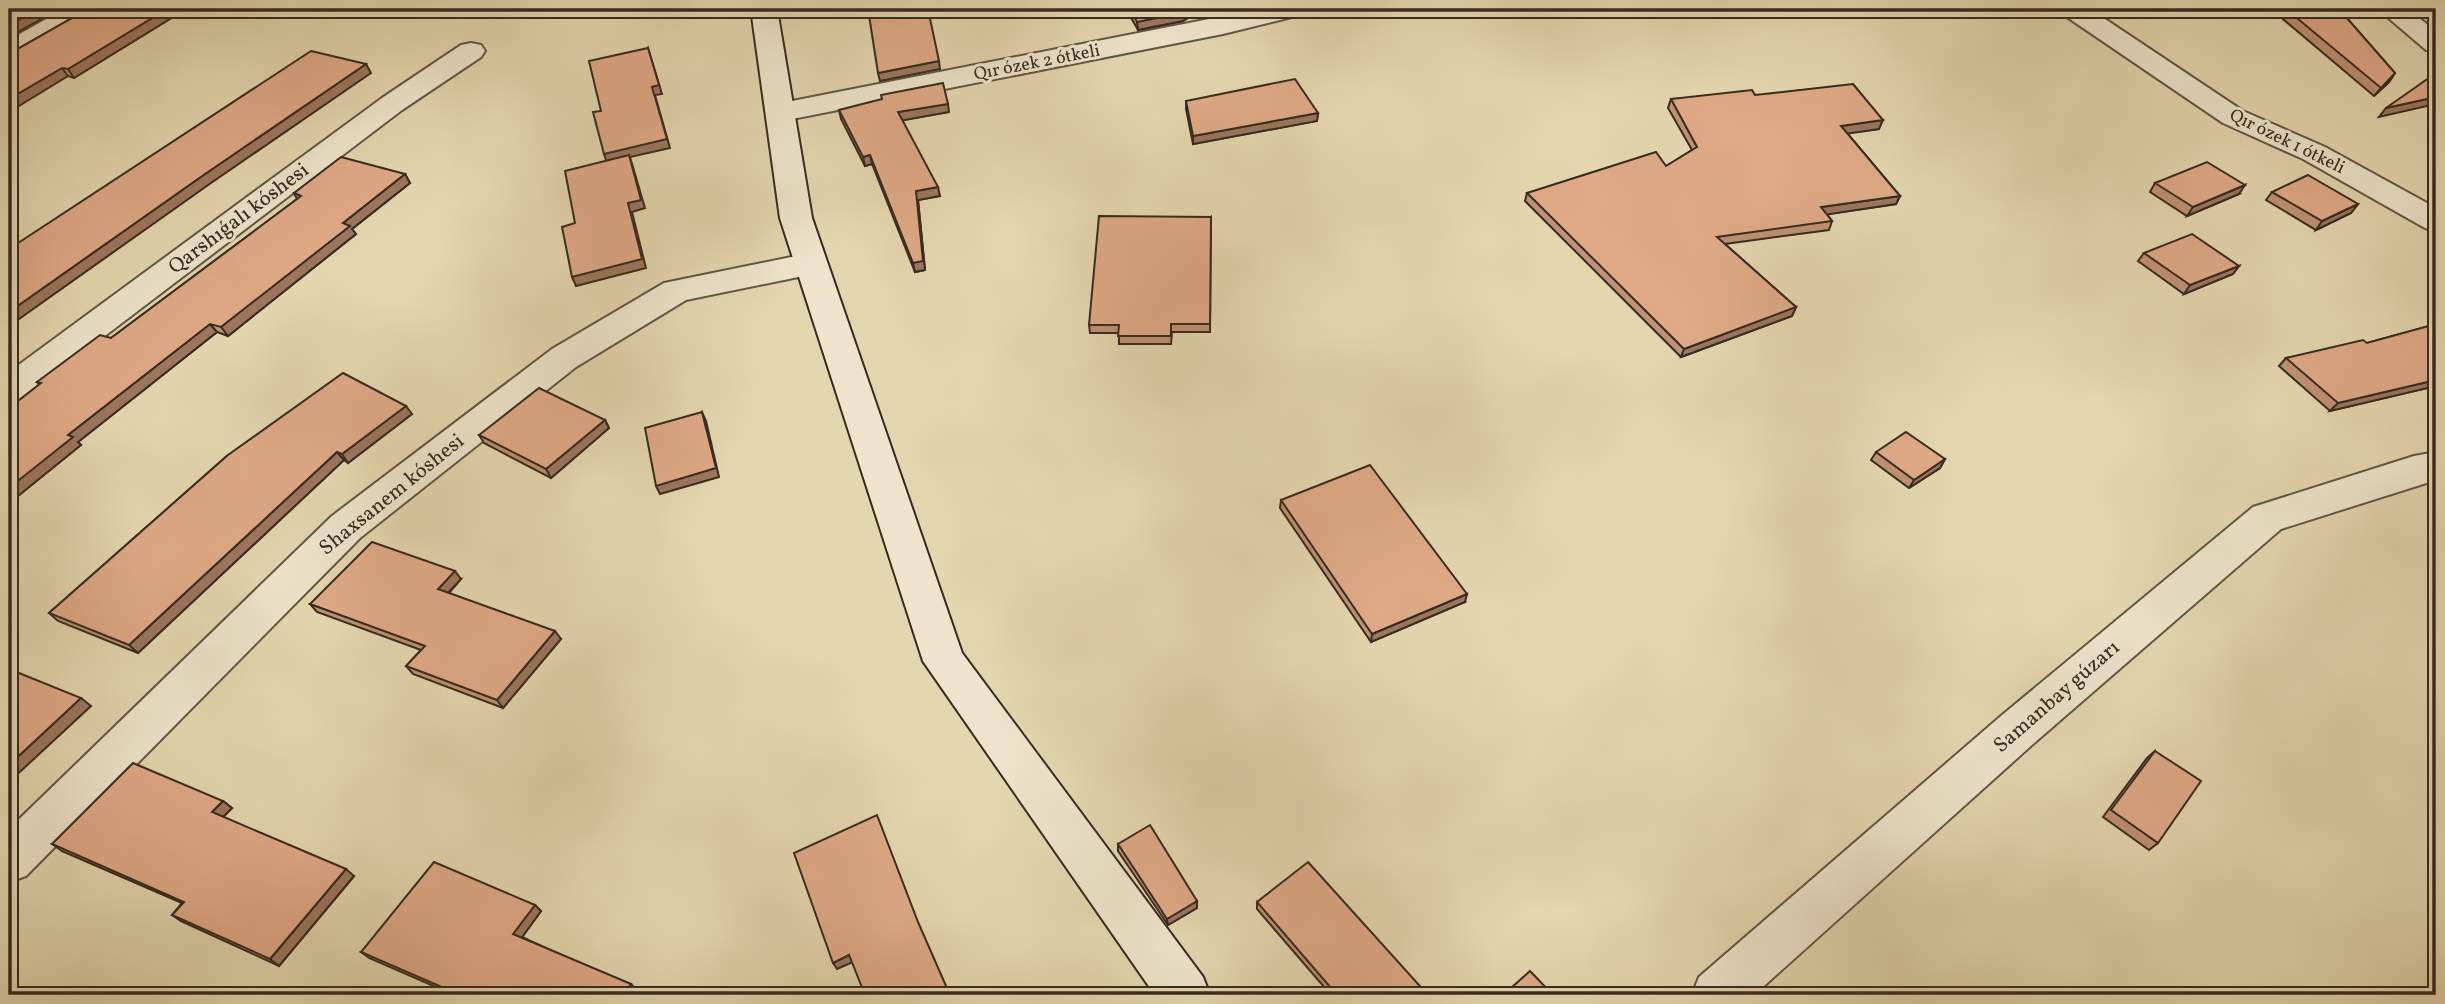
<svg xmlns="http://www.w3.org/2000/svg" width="2445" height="1004" font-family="Vollkorn,serif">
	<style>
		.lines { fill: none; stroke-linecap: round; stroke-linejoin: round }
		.street-casing { stroke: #625644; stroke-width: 4 }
		.secondary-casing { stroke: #372b21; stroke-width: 4 }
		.street { fill: #ede4cb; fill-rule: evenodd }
		.secondary { fill: #ede4cb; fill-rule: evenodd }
		.wall { fill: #c09173; stroke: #372b21; stroke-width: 2 }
		.shaded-wall { fill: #9c765e; stroke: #372b21; stroke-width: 2 }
		.building { fill: #dfa986; stroke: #372b21; stroke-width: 2 }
		.labels { text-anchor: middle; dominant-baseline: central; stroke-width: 6; stroke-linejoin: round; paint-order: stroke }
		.far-street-label { font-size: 18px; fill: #372b21; stroke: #ede4cb }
		.street-label { font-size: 21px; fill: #372b21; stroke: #ede4cb }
	</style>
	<rect width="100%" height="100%" fill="#e3d6af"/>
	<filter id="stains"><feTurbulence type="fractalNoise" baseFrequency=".00286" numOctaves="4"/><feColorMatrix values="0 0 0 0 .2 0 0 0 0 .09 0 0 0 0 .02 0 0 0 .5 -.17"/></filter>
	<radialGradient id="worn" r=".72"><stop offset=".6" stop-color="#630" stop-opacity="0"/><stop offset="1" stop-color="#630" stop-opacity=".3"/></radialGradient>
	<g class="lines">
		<defs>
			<g id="street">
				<path d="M 64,9 L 96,9 L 92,15 L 19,57 L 9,59 L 9,40 Z"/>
				<path d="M 1260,9 L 1304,9 L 1300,15 L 1223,34 L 782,121 L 772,118 L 767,112 L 772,106 L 782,103 Z"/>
				<path d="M 2060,9 L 2090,9 L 2243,111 L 2325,147 L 2436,208 L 2436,231 L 2425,228 L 2303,159 L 2223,123 L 2064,15 Z"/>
				<path d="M 2378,9 L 2407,9 L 2436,31 L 2436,52 L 2426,50 Z"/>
				<path d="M 471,43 L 481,45 L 485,51 L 481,57 L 402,110 L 22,399 L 9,403 L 9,372 L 382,98 L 461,45 Z"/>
				<path d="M 811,253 L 823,256 L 827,264 L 823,272 L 686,300 L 576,367 L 360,538 L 26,876 L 9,882 L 9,829 L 332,516 L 552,349 L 664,283 Z"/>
				<path d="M 2436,452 L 2436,480 L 2281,529 L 2033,744 L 1754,995 L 1692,995 L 1699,977 L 2001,716 L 2253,507 L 2414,456 Z"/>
			</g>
			<path id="secondary" d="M 751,9 L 777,9 L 812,218 L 962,653 L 1203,977 L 1210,995 L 1155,995 L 923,661 L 780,218 Z"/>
		</defs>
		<use href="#street" class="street-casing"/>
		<use href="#secondary" class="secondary-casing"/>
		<use href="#street" class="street"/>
		<use href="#secondary" class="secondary"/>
	</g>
	<g class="wall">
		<path d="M 88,9 L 186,9 L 74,78 L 68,76 L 14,51 Z"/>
		<path d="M 1126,9 L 1202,9 L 1183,21 L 1138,30 Z"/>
		<path d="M 2271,9 L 2339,9 L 2395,73 L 2389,82 L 2374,96 Z"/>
		<path d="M 2433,9 L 2436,9 L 2436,20 L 2428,15 Z"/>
		<path d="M 1755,95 L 1879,129 L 1847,133 L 1900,196 L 1896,204 L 1827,214 L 1832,221 L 1829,230 L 1725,244 L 1796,307 L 1792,316 L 1681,357 L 1525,201 L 1527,193 L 1666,166 L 1692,150 L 1668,108 L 1671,99 Z"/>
		<path d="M 1186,101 L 1318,113 L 1317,121 L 1193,144 L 1186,109 Z"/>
		<path d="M 839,110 L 949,112 L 902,120 L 940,196 L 918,200 L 925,270 L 915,272 L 872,164 L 865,166 L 841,119 Z"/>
		<path d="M 405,174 L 410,183 L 352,229 L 356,234 L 228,336 L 217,332 L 78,442 L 81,445 L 13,500 L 9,498 L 9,408 L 39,385 L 37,382 L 111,338 L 297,199 L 294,193 Z"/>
		<path d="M 2155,183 L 2239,194 L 2187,216 L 2150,192 Z"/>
		<path d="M 2272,192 L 2358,204 L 2351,213 L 2316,230 L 2266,200 Z"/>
		<path d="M 1211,217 L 1210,332 L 1172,332 L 1171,344 L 1119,344 L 1119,333 L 1090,333 L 1089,325 Z"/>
		<path d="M 2144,253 L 2239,266 L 2233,274 L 2184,294 L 2138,261 Z"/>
		<path d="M 2436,324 L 2436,386 L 2330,411 L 2279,366 L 2286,358 L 2367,343 Z"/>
		<path d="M 412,414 L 348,463 L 344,460 L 138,653 L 58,621 L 49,613 L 228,455 Z"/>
		<path d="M 605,420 L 609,428 L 551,478 L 484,443 L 479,435 Z"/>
		<path d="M 1876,452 L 1945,459 L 1940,468 L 1909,488 L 1871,460 Z"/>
		<path d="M 1281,500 L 1465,602 L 1371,642 L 1280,508 Z"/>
		<path d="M 461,579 L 449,593 L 561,639 L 503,708 L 413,674 L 406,666 L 421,650 L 317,612 L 310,604 Z"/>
		<path d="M 2155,751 L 2158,843 L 2149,850 L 2103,817 L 2147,758 Z"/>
		<path d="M 223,801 L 232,808 L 223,817 L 354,876 L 279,966 L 181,921 L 172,915 L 182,903 L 62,851 L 52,844 Z"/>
		<path d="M 1118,844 L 1197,901 L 1197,908 L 1168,925 L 1118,851 Z"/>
		<path d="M 1257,902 L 1428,995 L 1331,995 L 1257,909 Z"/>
		<path d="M 535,905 L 541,911 L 522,937 L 637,990 L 633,995 L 454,995 L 369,958 L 361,952 Z"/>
	</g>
	<g class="shaded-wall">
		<path d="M 38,9 L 59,9 L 9,37 L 9,25 Z"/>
		<path d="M 167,9 L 186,9 L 74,78 L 68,69 Z"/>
		<path d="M 612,9 L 624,9 L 613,11 Z"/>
		<path d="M 1190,9 L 1202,9 L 1183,21 L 1138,30 L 1137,22 Z"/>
		<path d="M 648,48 L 662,94 L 655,95 L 670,148 L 630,157 L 645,208 L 632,212 L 646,268 L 576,286 L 572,277 L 607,163 L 604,154 Z"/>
		<path d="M 939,61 L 940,69 L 880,81 L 878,73 Z"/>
		<path d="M 366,64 L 371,73 L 211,183 L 9,326 L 9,312 L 205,174 Z"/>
		<path d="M 62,68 L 68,76 L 9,112 L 9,99 Z"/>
		<path d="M 2395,73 L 2389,82 L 2374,96 L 2381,88 Z"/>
		<path d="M 2436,97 L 2436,104 L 2379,117 L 2386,108 Z"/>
		<path d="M 948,104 L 949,112 L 899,121 L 898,112 Z"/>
		<path d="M 1318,113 L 1317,121 L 1193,144 L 1193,136 Z"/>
		<path d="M 1883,120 L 1879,129 L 1838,135 L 1841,126 Z"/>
		<path d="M 870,155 L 872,164 L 865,166 L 863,157 Z"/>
		<path d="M 405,174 L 410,183 L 352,229 L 356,234 L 228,336 L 221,327 L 343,223 Z"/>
		<path d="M 2245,185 L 2239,194 L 2187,216 L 2193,207 Z"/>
		<path d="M 938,187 L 940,196 L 918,200 L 925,270 L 915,272 L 913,263 L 916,191 Z"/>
		<path d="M 1900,196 L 1896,204 L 1817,216 L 1821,207 Z"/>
		<path d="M 2358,204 L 2351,213 L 2316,230 L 2322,221 Z"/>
		<path d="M 2239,266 L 2233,274 L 2184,294 L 2190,285 Z"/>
		<path d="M 1796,307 L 1792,316 L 1681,357 L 1684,349 Z"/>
		<path d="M 210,324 L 217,332 L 78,442 L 81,445 L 13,500 L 9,496 L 9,488 L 68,435 Z"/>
		<path d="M 2436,380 L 2436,386 L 2330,411 L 2338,403 Z"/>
		<path d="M 406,406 L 412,414 L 348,463 L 342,454 Z"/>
		<path d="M 702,412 L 706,421 L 719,477 L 660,494 L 656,486 Z"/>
		<path d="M 605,420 L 609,428 L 551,478 L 546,469 Z"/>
		<path d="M 337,452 L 344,460 L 138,653 L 129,645 Z"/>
		<path d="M 1945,459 L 1940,468 L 1909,488 L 1914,480 Z"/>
		<path d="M 455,571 L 461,579 L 444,597 L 438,589 Z"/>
		<path d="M 1467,594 L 1465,602 L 1371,642 L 1372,634 Z"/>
		<path d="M 555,631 L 561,639 L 503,708 L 497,700 Z"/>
		<path d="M 81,698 L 91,706 L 9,782 L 9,765 Z"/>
		<path d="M 223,801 L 232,808 L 220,820 L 212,812 Z"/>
		<path d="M 346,869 L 354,876 L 279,966 L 270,959 Z"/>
		<path d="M 1197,901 L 1197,908 L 1168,925 L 1167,919 Z"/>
		<path d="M 535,905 L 541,911 L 520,940 L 513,934 Z"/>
		<path d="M 849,955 L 853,962 L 837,969 L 833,963 Z"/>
		<path d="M 631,984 L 637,990 L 633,995 L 623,995 Z"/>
	</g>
	<g class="building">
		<path d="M 9,9 L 38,9 L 9,25 Z"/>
		<path d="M 88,9 L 167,9 L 68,69 L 62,68 L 9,99 L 9,52 L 14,51 Z"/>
		<path d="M 868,9 L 928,9 L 939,61 L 878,73 Z"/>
		<path d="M 1130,9 L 1190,9 L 1183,13 L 1137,22 Z"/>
		<path d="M 2286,9 L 2339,9 L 2395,73 L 2381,88 Z"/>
		<path d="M 648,48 L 659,85 L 652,87 L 667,139 L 604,154 L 593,112 L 601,111 L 589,61 Z"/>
		<path d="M 311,51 L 366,64 L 205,174 L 9,312 L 9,249 Z"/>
		<path d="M 2436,73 L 2436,97 L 2386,108 Z"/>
		<path d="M 1295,79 L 1318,113 L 1193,136 L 1186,101 Z"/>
		<path d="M 943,83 L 948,104 L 898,112 L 938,187 L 916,191 L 923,261 L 913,263 L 870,155 L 863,157 L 839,110 L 882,99 L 881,95 Z"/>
		<path d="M 1853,84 L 1883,120 L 1841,126 L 1900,196 L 1821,207 L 1832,221 L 1717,237 L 1796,307 L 1684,349 L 1527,193 L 1656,152 L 1666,166 L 1697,147 L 1671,99 L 1752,90 L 1755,95 Z"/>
		<path d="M 629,155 L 641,200 L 628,203 L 642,259 L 572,277 L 562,227 L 575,223 L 565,171 Z"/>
		<path d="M 341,157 L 405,174 L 343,223 L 350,226 L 221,327 L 210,324 L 68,435 L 73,437 L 9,488 L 9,408 L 41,383 L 37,382 L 100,335 L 111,338 L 301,196 L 294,193 Z"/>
		<path d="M 2207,162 L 2245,185 L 2193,207 L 2155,183 Z"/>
		<path d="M 2308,175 L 2358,204 L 2322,221 L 2272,192 Z"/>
		<path d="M 1099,216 L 1211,217 L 1210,324 L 1171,324 L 1171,336 L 1118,336 L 1119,325 L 1089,325 Z"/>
		<path d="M 2192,234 L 2239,266 L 2190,285 L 2144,253 Z"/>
		<path d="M 2436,324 L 2436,380 L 2338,403 L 2286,358 L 2363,340 L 2367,343 Z"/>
		<path d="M 343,373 L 406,406 L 342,454 L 337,452 L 129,645 L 49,613 L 228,455 Z"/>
		<path d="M 539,388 L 605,420 L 546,469 L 479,435 Z"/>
		<path d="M 702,412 L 716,468 L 656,486 L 645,428 Z"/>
		<path d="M 1906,432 L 1945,459 L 1914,480 L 1876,452 Z"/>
		<path d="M 1370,465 L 1467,594 L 1372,634 L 1281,500 Z"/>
		<path d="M 372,542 L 455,571 L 438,589 L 555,631 L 497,700 L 406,666 L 425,646 L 310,604 Z"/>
		<path d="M 9,669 L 81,698 L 9,765 Z"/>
		<path d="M 2155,751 L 2201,781 L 2158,843 L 2111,810 Z"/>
		<path d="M 133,763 L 223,801 L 212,812 L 346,869 L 270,959 L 172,915 L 184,902 L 52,844 Z"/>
		<path d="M 877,815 L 918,922 L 950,995 L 865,995 L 849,955 L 833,963 L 794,853 Z"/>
		<path d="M 1150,825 L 1197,901 L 1167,919 L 1118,844 Z"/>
		<path d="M 434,862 L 535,905 L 513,934 L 631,984 L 623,995 L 460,995 L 361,952 Z"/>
		<path d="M 1308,862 L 1428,995 L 1337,995 L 1257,902 Z"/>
		<path d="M 1530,971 L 1553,995 L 1503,995 Z"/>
		<path d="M 9,988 L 24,995 L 9,995 Z"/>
	</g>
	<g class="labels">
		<g class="far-street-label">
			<text transform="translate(1037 63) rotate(-11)">Qır ózek 2 ótkeli</text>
			<text transform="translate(2287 142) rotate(26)">Qır ózek 1 ótkeli</text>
		</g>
		<g class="street-label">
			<text transform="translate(239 219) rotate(-37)">Qarshıǵalı kóshesi</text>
			<text transform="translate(392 495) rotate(-39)">Shaxsanem kóshesi</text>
			<text transform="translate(2057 697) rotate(-41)">Samanbay gúzarı</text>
		</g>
	</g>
	<rect width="2445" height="1004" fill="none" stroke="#e3d6af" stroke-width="35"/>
	<rect x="10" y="10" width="2424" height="983" fill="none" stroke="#372b21" stroke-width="3.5"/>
	<rect x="18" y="18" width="2410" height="969" fill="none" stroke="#372b21" stroke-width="2"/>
	<rect width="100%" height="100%" filter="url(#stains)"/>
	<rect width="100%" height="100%" fill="url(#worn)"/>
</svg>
